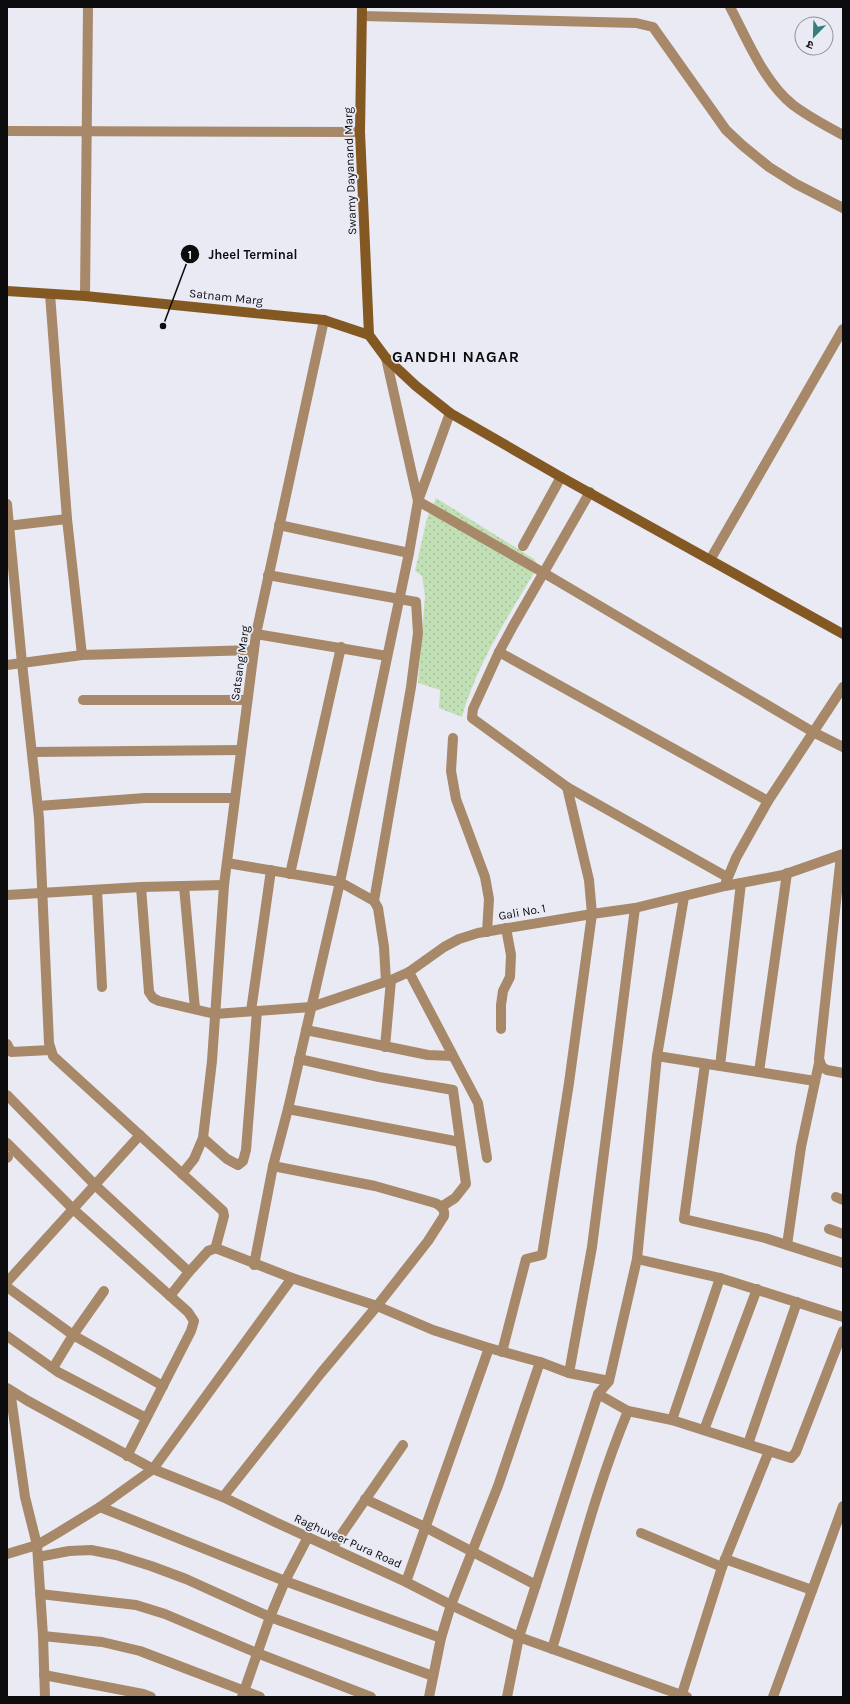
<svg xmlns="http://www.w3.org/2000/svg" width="850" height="1704" font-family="Karla,'Noto Sans Devanagari',sans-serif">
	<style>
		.park { fill: url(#park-dots) }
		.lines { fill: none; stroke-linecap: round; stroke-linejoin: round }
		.street { stroke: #a78868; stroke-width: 10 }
		.secondary { stroke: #845823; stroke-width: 10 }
		.labels { text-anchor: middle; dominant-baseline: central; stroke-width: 3.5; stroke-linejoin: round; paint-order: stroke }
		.street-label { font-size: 12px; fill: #0c0c0f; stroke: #e9eaf3 }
		.district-label { font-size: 16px; font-weight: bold; letter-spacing: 1px; fill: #0c0c0f; stroke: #e9eaf3 }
		.leader { fill: none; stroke: #0c0c0f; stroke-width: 1.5 }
		.callout-dot { fill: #0c0c0f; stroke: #e9eaf3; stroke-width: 1.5 }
		.mark-label { font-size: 12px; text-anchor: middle; font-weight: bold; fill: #fff }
		.callout-label { font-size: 13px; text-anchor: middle; font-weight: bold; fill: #0c0c0f; stroke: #e9eaf3; stroke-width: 3.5; stroke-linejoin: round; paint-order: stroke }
	</style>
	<defs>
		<pattern id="park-dots" width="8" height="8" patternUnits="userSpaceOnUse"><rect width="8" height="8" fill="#c2e0b6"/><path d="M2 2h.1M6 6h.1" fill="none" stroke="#a6bf9b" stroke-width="1.8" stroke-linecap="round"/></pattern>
	</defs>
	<rect width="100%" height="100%" fill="#e9eaf3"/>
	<path class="park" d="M 436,498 L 534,559 L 538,566 C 510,614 477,663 462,717 L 439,708 L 440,690 L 418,683 L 425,596 L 422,576 L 415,571 L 427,518 Z"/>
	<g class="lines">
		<g class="street">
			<path d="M 730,7 C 747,39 764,82 793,105 C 809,117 826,126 843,135"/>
			<path d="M 363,16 L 636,23 L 653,27 L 726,130 L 742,145 L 769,167 L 796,184 L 843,208"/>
			<path d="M 7,131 L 360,132"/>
			<path d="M 50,294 L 67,519 L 82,655"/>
			<path d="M 85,296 L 88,7"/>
			<path d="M 450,413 L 418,501 L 544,573 L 813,732 L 843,747"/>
			<path d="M 590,492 L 513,626 L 499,652 L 473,709 L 472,718 L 567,787 L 727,877"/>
			<path d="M 7,504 L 22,663 L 39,818 L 49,1043 L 53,1056 L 223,1211 L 224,1216 L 216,1246 L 218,1249 L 292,1278 L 377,1306 L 433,1330 L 489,1348 L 540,1362 L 498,1486 L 451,1605 L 441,1638 L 429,1697"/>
			<path d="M 279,525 L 409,553"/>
			<path d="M 7,526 L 67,519"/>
			<path d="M 523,546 L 561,477"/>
			<path d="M 710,560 L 843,329"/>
			<path d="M 268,575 L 416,602 L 418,633 L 411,687 L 374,901"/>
			<path d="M 256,634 L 387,656"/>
			<path d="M 499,652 L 768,801"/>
			<path d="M 7,665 L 82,655 L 254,650"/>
			<path d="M 83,700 L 247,700"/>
			<path d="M 453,738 L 451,771 L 456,799 L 485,877 L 489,899 L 487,932"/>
			<path d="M 32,752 L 241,750"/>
			<path d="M 38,806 L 145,798 L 234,798"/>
			<path d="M 841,855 L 819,1059 L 822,1067 L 827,1070 L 843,1073"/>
			<path d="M 227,863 L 340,882 L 374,901 L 378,908 L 384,947 L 386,982"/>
			<path d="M 290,874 L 341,647"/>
			<path d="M 726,882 L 736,858 L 768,801 L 843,687"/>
			<path d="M 184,886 L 195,1009"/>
			<path d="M 141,887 L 149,992 L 153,998 L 159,1001 L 215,1014 L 311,1007 L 391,980 L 409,972 L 444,947 L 459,939 L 478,933 L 592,914 L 635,908 L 725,886 L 783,875 L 843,854"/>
			<path d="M 97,890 L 102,987"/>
			<path d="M 7,895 L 141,887 L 224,885"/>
			<path d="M 409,972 L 478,1103 L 487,1158"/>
			<path d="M 251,1011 L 271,870"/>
			<path d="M 501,1029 L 501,1005 L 503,991 L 510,977 L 511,955 L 506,928"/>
			<path d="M 306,1030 L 428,1055 L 452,1056"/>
			<path d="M 7,1044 L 11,1052 L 50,1050"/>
			<path d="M 385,1047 L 391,980"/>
			<path d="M 657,1056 L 815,1081"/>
			<path d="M 299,1059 L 379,1077 L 453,1090 L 466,1184 L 455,1198 L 441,1207"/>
			<path d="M 705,1064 L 684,1219 L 765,1238 L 843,1263"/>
			<path d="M 720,1066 L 741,883"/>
			<path d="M 759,1072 L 787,873"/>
			<path d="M 7,1095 L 95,1185 L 189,1272 L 170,1296"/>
			<path d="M 288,1109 L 460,1142"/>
			<path d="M 203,1138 L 227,1159 L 238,1165 L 243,1161 L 246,1150 L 257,1011"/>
			<path d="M 7,1143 L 73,1209 L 188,1312 L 194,1321 L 191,1331 L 127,1456"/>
			<path d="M 7,1158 L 8,1157"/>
			<path d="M 182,1174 L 194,1159 L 203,1138 L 212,1061 L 224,885 L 256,634 L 324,320"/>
			<path d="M 836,1197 L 843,1200"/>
			<path d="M 829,1229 L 843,1234"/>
			<path d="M 787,1245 L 801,1147 L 819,1063"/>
			<path d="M 637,1259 L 720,1278 L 843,1317"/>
			<path d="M 254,1265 L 273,1166 L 288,1109 L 340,882 L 409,553 L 418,501 L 386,358"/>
			<path d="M 189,1272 L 208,1251 L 216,1248"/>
			<path d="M 7,1282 L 140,1135"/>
			<path d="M 7,1287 L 73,1335 L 163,1386"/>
			<path d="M 7,1336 L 58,1372 L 146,1418"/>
			<path d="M 502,1352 L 526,1259 L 542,1255 L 569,1083 L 592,914 L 589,880 L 567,787"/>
			<path d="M 540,1362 L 569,1373 L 609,1381"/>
			<path d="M 53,1368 L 73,1335 L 104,1291"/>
			<path d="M 569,1373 L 592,1247 L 635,908"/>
			<path d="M 7,1388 L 28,1401 L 153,1469 L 223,1497 L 275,1522 L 406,1582 L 451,1605 L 519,1637 L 687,1697"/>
			<path d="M 10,1390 L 25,1497 L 37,1545 L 43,1636 L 45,1697"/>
			<path d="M 598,1394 L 609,1381 L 637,1259 L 657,1056 L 684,897"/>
			<path d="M 672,1420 L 720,1278"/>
			<path d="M 704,1430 L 757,1289"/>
			<path d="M 748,1444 L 797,1302"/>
			<path d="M 223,1497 L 321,1373 L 377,1306 L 428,1241 L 444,1216 C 445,1208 441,1206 435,1203 L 375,1186 L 273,1166"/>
			<path d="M 365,1499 L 425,1527 L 536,1585"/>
			<path d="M 100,1507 L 285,1581 L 441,1638"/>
			<path d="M 641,1533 L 722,1567 L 681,1697"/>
			<path d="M 332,1548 L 403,1445"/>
			<path d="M 7,1554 L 37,1545 L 56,1534 L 100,1507 L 153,1469 L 292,1278"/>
			<path d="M 38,1557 L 69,1551 L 91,1550 L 116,1555 L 151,1566 L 186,1579 L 270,1617 L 433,1676"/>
			<path d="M 725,1559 L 812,1590"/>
			<path d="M 722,1567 L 769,1451"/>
			<path d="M 406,1582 L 489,1348"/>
			<path d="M 40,1594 L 136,1605 L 165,1614 L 257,1653 L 371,1697"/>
			<path d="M 43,1636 L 102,1642 L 140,1651 L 260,1697"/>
			<path d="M 552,1649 C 576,1570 596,1487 628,1411"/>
			<path d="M 44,1675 L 143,1694 L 151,1697"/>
			<path d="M 242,1697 L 270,1617 L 285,1581 L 308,1537"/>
			<path d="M 507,1697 L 519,1637 L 598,1394 L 628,1411 L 672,1420 L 791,1458 L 796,1452 L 843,1331"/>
			<path d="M 773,1697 L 843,1506"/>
		</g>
		<g class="secondary">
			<path d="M 362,7 L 360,132 L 369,335"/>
			<path d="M 7,291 L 85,296 L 324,320 L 369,335"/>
			<path d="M 369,335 L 386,358 L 416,386 L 450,413 L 561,477 L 843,634"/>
		</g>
	</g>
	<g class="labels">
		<g class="street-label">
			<text transform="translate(350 171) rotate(-92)">Swamy Dayanand Marg</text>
			<text transform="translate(226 297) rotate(6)">Satnam Marg</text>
			<text transform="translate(240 663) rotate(-82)">Satsang Marg</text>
			<text transform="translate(522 912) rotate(-10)">Gali No. 1</text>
			<text transform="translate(348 1541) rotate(24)">Raghuveer Pura Road</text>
		</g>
		<g class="district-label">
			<text x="456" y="356">GANDHI NAGAR</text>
		</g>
	</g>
	<path class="leader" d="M163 326L190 254"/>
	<g class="callout-dot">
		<circle cx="163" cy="326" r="4"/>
		<circle cx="190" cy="254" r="10"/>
	</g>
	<g class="mark-label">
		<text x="190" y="259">1</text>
	</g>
	<g class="callout-label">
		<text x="253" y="259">Jheel Terminal</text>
	</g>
	<rect width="850" height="1704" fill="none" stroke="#0c0c0f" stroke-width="16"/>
	<g transform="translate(814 36) rotate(203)"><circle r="19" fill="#e9eaf3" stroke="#919198"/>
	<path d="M0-3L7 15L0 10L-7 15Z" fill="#357e7d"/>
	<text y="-6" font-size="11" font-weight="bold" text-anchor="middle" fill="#0c0c0f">उ</text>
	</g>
</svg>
